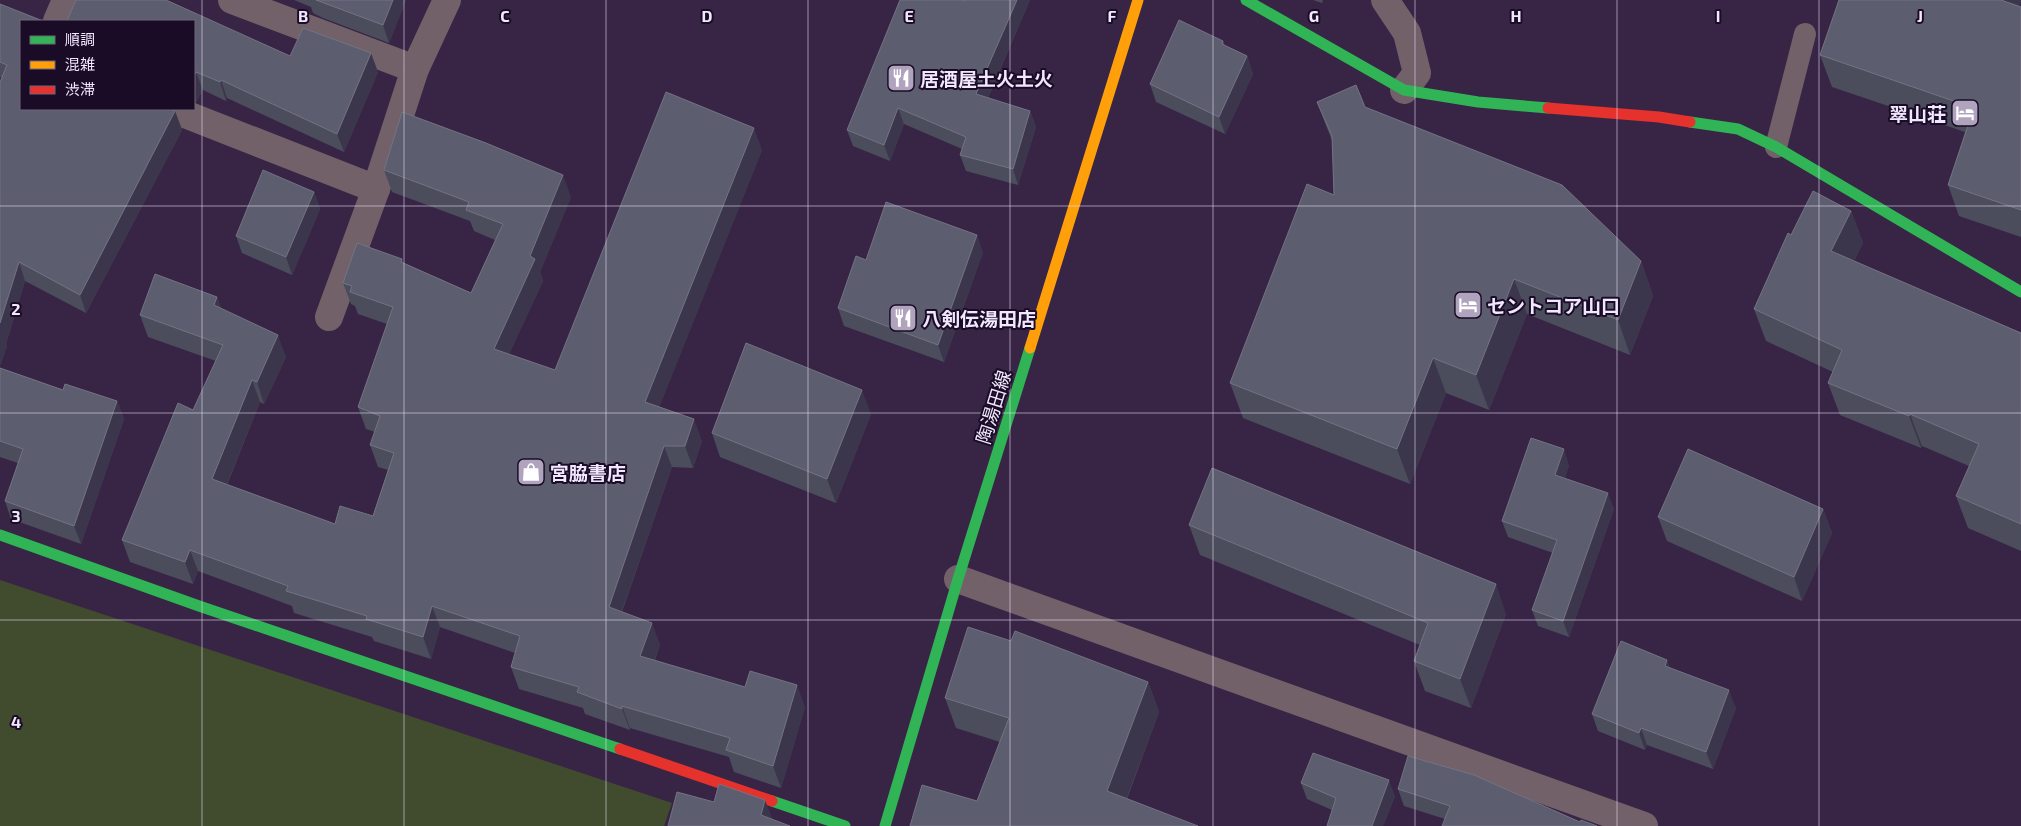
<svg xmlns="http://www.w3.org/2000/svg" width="2021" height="826" font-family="'Exo 2','Noto Sans JP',sans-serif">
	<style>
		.garden { fill: #414b2d }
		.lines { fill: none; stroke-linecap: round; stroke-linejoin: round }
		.lane { stroke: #726169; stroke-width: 22 }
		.street { stroke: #726169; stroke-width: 28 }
		.fast { stroke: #30b455; stroke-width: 11 }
		.slow { stroke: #ff9f0a; stroke-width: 11 }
		.jam { stroke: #e5322d; stroke-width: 11 }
		.wall { fill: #4b4d5c }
		.shaded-wall { fill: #3c364c }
		.building { fill: #5c5d6e; stroke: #747384 }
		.grid { fill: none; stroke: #f1e7fe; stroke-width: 1; stroke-opacity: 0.55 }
		.labels { text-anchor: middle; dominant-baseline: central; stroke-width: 4; stroke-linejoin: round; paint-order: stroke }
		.poi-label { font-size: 19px; font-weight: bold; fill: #f1e7fe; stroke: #1a0c26; text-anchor: start }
		.street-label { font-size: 19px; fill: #f1e7fe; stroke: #1a0c26 }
		.grid-label { font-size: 16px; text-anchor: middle; font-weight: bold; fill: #f1e7fe; stroke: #1a0c26; stroke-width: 4; stroke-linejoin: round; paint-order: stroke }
	</style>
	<rect width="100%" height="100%" fill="#382546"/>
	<path class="garden" d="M 0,580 L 672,803 L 664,826 L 0,826 Z"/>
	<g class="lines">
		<path class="lane" d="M 1776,147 L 1805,34"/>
		<g class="street">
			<path d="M 232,0 L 415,69"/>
			<path d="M 1385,0 L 1407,33 L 1417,73 L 1404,90"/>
			<path d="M 57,21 L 66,0"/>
			<path d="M 172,109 L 376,189"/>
			<path d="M 329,317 L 376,189 L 415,69 L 447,0"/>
			<path d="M 958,579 L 1644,826"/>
		</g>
		<g class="fast">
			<path d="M 1246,0 L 1404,90 L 1478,102 L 1548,108"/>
			<path d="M 1690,122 L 1738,129 L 1776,147 L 2021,292"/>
			<path d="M 0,535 L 199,606 L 620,749"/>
			<path d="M 772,801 L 845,826"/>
			<path d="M 885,826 L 958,579 L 1030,348"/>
		</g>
		<path class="slow" d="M 1030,348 L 1138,0"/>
		<g class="jam">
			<path d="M 1548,108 L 1659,117 L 1690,122"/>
			<path d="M 620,749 L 772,801"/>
		</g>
	</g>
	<g class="wall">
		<path d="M 294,0 L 406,0 L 389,43 L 323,18 L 313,13 L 311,7 Z"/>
		<path d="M 1030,0 L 988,98 L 1030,111 L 1036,127 L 1018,185 L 966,171 L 960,155 L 962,149 L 904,124 L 890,161 L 853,146 L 847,130 Z"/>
		<path d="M 1313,0 L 1323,0 L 1322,3 Z"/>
		<path d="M 0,4 L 21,109 L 175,111 L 182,130 L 86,313 L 25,281 L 6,344 L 7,346 L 0,366 L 0,82 L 2,78 L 0,77 Z"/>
		<path d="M 2020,6 L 2021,7 L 2021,237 L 1959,216 L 1948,185 L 1965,132 L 1832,87 L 1820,55 Z"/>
		<path d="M 194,21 L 290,56 L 378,72 L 344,152 L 227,98 L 226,101 L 203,90 L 196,102 L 194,101 Z"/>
		<path d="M 1223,41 L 1225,46 L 1247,56 L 1253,74 L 1225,134 L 1156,102 L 1150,84 Z"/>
		<path d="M 1317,102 L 1365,107 L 1641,261 L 1653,296 L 1630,355 L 1527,314 L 1489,410 L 1446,393 L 1410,484 L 1243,418 L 1230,383 L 1334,195 L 1332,141 Z"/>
		<path d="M 762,150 L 659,407 L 702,441 L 693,468 L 672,467 L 622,612 L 660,644 L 655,660 L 805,707 L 781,788 L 734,772 L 729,757 L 630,728 L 630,730 L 585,714 L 583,708 L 519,689 L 511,667 L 515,653 L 440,627 L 431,659 L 374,641 L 372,637 L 294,613 L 292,606 L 198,571 L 193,584 L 130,562 L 122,540 L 193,410 L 216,361 L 148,337 L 140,315 L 217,297 L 221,308 L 286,357 L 264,404 L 260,402 L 227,485 L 335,524 L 373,516 L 388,470 L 378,467 L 370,445 L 375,432 L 366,429 L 358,407 L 387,324 L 358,314 L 355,306 L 351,304 L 343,283 L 402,259 L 403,263 L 471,293 L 495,240 L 474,231 L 470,221 L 392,192 L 384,170 L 571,197 L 540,272 L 543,281 L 509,354 L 555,370 Z"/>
		<path d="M 314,192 L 320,209 L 292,275 L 242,253 L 236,236 Z"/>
		<path d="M 1851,211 L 1863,243 L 1854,261 L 2021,333 L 2021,551 L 1968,528 L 1956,496 L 1969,466 L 1922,446 L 1921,448 L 1840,415 L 1828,383 L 1833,372 L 1766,341 L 1754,309 L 1791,235 Z"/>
		<path d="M 983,252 L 944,362 L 844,326 L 838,308 L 866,260 Z"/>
		<path d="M 0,368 L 63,390 L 117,401 L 124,419 L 81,544 L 11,519 L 5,501 L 18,463 L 0,457 Z"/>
		<path d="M 871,414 L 836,503 L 720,457 L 712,433 Z"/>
		<path d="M 1569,465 L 1565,478 L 1614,509 L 1569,637 L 1538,626 L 1532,610 L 1553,553 L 1508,537 L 1502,521 Z"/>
		<path d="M 1823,509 L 1832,533 L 1802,601 L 1667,541 L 1658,517 Z"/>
		<path d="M 1189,525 L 1506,614 L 1471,708 L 1425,691 L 1414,661 L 1420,645 L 1200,555 Z"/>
		<path d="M 1011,641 L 1148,682 L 1159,712 L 1127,799 L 977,801 L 1000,742 L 956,728 L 945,698 Z"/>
		<path d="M 1670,668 L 1736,708 L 1713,769 L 1647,745 L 1645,750 L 1598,731 L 1592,714 Z"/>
		<path d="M 1301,783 L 1395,796 L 1383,826 L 1327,826 L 1332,810 L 1307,799 Z"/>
		<path d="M 1398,789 L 1580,822 L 1445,819 L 1404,806 Z"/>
	</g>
	<g class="shaded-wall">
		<path d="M 393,0 L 406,0 L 389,43 L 383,25 Z"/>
		<path d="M 1017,0 L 1030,0 L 982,111 L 976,94 Z"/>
		<path d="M 2000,0 L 2021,0 L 2021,2 L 2012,31 Z"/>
		<path d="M 371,53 L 378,72 L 344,152 L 337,134 Z"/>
		<path d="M 1247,56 L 1253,74 L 1225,134 L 1219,117 Z"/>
		<path d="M 196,72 L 203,90 L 196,102 L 194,94 L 194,76 Z"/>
		<path d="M 221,80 L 227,98 L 226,101 L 220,82 Z"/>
		<path d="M 898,108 L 904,124 L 890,161 L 884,145 Z"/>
		<path d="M 175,111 L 182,130 L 86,313 L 80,295 Z"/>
		<path d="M 1030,111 L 1036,127 L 1018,185 L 1013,169 Z"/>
		<path d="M 754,128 L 762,150 L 653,423 L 645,402 Z"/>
		<path d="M 563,175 L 571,197 L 540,272 L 543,281 L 502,370 L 494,349 L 530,256 Z"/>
		<path d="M 314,192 L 320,209 L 292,275 L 286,257 Z"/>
		<path d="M 1851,211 L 1863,243 L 1843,283 L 1831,251 Z"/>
		<path d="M 977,235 L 983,252 L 944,362 L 938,345 Z"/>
		<path d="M 1641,261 L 1653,296 L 1630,355 L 1618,320 Z"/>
		<path d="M 19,262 L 25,281 L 6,344 L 7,346 L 0,366 L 0,323 Z"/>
		<path d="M 1514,279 L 1527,314 L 1489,410 L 1476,375 Z"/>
		<path d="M 217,297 L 225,319 L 214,305 Z"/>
		<path d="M 278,335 L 286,357 L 264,404 L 257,382 Z"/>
		<path d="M 1433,358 L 1446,393 L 1410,484 L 1397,449 Z"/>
		<path d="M 252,380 L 260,402 L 220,501 L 212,479 Z"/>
		<path d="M 862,390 L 871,414 L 836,503 L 827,479 Z"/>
		<path d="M 117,401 L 124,419 L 81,544 L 74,526 Z"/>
		<path d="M 1910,414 L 1922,446 L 1921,448 L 1909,416 Z"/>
		<path d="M 694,419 L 702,441 L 693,468 L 685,446 Z"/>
		<path d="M 664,446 L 672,467 L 616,628 L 609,607 Z"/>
		<path d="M 1564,449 L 1569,465 L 1561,490 L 1555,475 Z"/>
		<path d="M 1608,493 L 1614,509 L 1569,637 L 1563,621 Z"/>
		<path d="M 1823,509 L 1832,533 L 1802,601 L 1794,577 Z"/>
		<path d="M 190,550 L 198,571 L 193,584 L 185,562 Z"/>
		<path d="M 1496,584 L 1506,614 L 1471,708 L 1460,679 Z"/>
		<path d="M 432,606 L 440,627 L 431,659 L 423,637 Z"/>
		<path d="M 652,623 L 660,644 L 648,678 L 640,656 Z"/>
		<path d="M 1667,660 L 1674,677 L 1665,666 Z"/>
		<path d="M 1148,682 L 1159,712 L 1118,821 L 1107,791 Z"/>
		<path d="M 797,685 L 805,707 L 781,788 L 773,766 Z"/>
		<path d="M 1729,690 L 1736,708 L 1713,769 L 1706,752 Z"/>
		<path d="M 622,706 L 630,728 L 630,730 L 622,709 Z"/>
		<path d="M 1641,728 L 1647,745 L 1645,750 L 1639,733 Z"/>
		<path d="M 1389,780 L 1395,796 L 1383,826 L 1372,826 Z"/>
		<path d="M 765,800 L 772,818 L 769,826 L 761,815 Z"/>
	</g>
	<g class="building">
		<path d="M 76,0 L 166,0 L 290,56 L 303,28 L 371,53 L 337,134 L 221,80 L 220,82 L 196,72 L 194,76 L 194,21 L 67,21 Z"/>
		<path d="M 316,0 L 393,0 L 383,25 Z"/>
		<path d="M 900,0 L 962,0 L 965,1 L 965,0 L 1017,0 L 976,94 L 1030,111 L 1013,169 L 960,155 L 966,137 L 898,108 L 884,145 L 847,130 Z"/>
		<path d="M 1839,0 L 2001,0 L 2021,7 L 2021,210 L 1948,185 L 1974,108 L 1820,55 Z"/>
		<path d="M 0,4 L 43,21 L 21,21 L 21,109 L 169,109 L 175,111 L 80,295 L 19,262 L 0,323 L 0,82 L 7,65 L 0,62 Z"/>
		<path d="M 1179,20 L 1223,41 L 1222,44 L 1247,56 L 1219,117 L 1150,84 Z"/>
		<path d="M 1356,85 L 1365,107 L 1562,185 L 1641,261 L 1618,320 L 1514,279 L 1476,375 L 1433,358 L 1397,449 L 1230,383 L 1307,184 L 1334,195 L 1332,136 L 1317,102 Z"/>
		<path d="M 666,92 L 754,128 L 645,402 L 694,419 L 685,446 L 664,446 L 609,607 L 652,623 L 640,656 L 745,687 L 750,671 L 797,685 L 773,766 L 726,750 L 730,738 L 622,706 L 622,709 L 577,692 L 579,687 L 511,667 L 520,636 L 432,606 L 423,637 L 366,619 L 367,616 L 286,591 L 288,586 L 190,550 L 185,562 L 122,540 L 178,403 L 193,410 L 223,345 L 140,315 L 155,274 L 217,297 L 214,305 L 278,335 L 257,382 L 252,380 L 212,479 L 335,524 L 340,506 L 373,516 L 394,453 L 370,445 L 380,416 L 358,407 L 393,307 L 350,292 L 352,286 L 343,283 L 357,243 L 402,259 L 401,262 L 471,293 L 503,224 L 466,210 L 469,202 L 384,170 L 402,112 L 486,143 L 563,175 L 530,256 L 535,259 L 494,349 L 555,370 Z"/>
		<path d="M 263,170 L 314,192 L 286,257 L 236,236 Z"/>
		<path d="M 1813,191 L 1851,211 L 1831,251 L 2021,333 L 2021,524 L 1956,496 L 1979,444 L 1910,414 L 1909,416 L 1828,383 L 1842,350 L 1754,309 L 1788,233 L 1791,235 Z"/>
		<path d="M 886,202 L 977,235 L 938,345 L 838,308 L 856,256 L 866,260 Z"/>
		<path d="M 746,343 L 862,390 L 827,479 L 712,433 Z"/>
		<path d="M 0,368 L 63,390 L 65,384 L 117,401 L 74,526 L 5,501 L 23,449 L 0,441 Z"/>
		<path d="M 1531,438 L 1564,449 L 1555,475 L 1608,493 L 1563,621 L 1532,610 L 1557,540 L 1502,521 Z"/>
		<path d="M 1688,449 L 1823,509 L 1794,577 L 1658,517 Z"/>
		<path d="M 1212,468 L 1496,584 L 1460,679 L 1414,661 L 1428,623 L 1189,525 Z"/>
		<path d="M 968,627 L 1011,641 L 1015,631 L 1148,682 L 1107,791 L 1198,826 L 910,826 L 922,785 L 977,801 L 1009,718 L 945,698 Z"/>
		<path d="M 1621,641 L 1667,660 L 1665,666 L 1729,690 L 1706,752 L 1641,728 L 1639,733 L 1592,714 Z"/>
		<path d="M 1313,753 L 1389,780 L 1372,826 L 1327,826 L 1336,798 L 1301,783 Z"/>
		<path d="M 1408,756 L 1474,775 L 1580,822 L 1581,820 L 1597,826 L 1442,826 L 1450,806 L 1398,789 Z"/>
		<path d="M 719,784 L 765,800 L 761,815 L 790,826 L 668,826 L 677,792 L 714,802 Z"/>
	</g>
	<path class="grid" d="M 202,0 L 202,826M 404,0 L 404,826M 606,0 L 606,826M 808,0 L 808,826M 1010,0 L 1010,826M 1213,0 L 1213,826M 1415,0 L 1415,826M 1617,0 L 1617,826M 1819,0 L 1819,826M 0,206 L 2021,206M 0,413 L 2021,413M 0,620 L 2021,620"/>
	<defs>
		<symbol id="restaurant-square" viewBox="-11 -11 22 22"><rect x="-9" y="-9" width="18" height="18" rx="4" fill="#b0a3be" stroke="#1a0c26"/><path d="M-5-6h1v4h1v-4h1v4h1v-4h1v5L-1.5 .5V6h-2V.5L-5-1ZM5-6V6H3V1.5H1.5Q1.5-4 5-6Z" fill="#fff"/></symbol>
		<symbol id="hotel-square" viewBox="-11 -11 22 22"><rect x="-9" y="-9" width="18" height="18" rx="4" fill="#b0a3be" stroke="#1a0c26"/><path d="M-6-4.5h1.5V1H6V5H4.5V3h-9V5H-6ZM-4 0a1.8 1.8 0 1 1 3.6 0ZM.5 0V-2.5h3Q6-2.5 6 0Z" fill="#fff"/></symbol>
		<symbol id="shop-square" viewBox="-11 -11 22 22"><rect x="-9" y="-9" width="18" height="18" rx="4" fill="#b0a3be" stroke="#1a0c26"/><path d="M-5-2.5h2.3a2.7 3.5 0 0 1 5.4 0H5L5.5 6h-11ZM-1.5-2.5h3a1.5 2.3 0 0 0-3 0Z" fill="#fff"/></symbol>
	</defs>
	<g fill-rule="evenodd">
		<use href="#restaurant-square" x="885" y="62" width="32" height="32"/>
		<use href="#hotel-square" x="1949" y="97" width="32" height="32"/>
		<use href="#hotel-square" x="1452" y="289" width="32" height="32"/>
		<use href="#restaurant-square" x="887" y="302" width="32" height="32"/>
		<use href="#shop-square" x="515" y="456" width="32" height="32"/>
	</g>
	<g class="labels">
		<g class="poi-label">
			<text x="920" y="78">居酒屋土火土火</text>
			<text x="1946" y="113" text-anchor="end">翠山荘</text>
			<text x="1487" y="305">セントコア山口</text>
			<text x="922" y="318">八剣伝湯田店</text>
			<text x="550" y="472">宮脇書店</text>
		</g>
		<g class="street-label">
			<text transform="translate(993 407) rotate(-73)">陶湯田線</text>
		</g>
	</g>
	<g class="grid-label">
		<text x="303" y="22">B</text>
		<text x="505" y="22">C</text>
		<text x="707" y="22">D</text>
		<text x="909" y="22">E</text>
		<text x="1112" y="22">F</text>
		<text x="1314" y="22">G</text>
		<text x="1516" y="22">H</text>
		<text x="1718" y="22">I</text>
		<text x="1920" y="22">J</text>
		<text x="16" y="315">2</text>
		<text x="16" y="522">3</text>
		<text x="16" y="728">4</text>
	</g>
	<rect x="20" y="20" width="175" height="90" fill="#1a0c26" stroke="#70647c"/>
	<rect x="30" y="36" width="25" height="8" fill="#30b455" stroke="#70647c"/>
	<text x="65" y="45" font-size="15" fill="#f1e7fe">順調</text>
	<rect x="30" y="61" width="25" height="8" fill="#ff9f0a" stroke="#70647c"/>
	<text x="65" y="70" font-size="15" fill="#f1e7fe">混雑</text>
	<rect x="30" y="86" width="25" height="8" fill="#e5322d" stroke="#70647c"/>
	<text x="65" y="95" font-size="15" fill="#f1e7fe">渋滞</text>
</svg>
